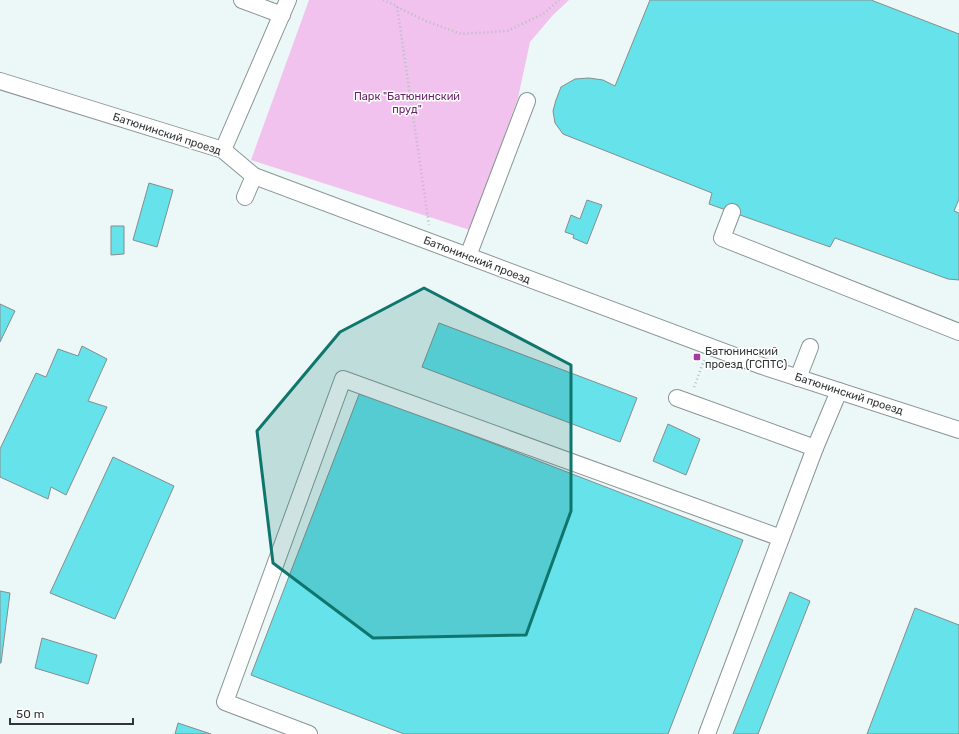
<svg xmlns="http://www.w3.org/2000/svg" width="959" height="734" font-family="Rubik,sans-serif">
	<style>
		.green { fill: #f1c2ee }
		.building { fill: #66e2ea; stroke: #858e8f }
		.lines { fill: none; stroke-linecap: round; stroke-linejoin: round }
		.minor-casing { stroke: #8a9495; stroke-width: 18 }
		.path { stroke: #b4bdbd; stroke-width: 2.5; stroke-dasharray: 1 3; stroke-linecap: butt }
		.minor { stroke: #fff; stroke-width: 16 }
		.marked { fill: #0f766e; fill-opacity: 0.2; stroke: #0f766e; stroke-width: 3; stroke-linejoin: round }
		.poi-dot { fill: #a23ca1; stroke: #fff; stroke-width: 1.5 }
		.labels { text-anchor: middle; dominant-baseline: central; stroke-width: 3; stroke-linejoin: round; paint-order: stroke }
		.park-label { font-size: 11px; fill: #6c216b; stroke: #fff }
		.street-label { font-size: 11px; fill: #313535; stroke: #fff }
		.poi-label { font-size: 11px; fill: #313535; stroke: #fff; text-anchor: start }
	</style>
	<rect width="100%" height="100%" fill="#ecf7f7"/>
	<path class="green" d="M 309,0 L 569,0 L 553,15 L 530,42 L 518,98 L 470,230 L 251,160 Z"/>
	<g class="building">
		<path d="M 650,0 L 871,0 L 959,34 L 959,199 L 954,211 L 959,213 L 959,280 L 948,279 L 835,238 L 830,247 L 709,204 L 712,193 L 563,134 L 555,123 L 553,111 L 556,100 L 561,87 L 575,79 L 589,78 L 603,80 L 615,86 Z"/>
		<path d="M 149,183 L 173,190 L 157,247 L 133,240 Z"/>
		<path d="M 587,200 L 602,205 L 587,244 L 573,238 L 574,235 L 565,232 L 571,215 L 580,219 Z"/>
		<path d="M 111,226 L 124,226 L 124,254 L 111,255 Z"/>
		<path d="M 0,304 L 15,311 L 0,342 Z"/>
		<path d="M 439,323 L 637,398 L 620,442 L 422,367 Z"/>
		<path d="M 82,346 L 107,359 L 88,401 L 107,407 L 66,495 L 51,487 L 48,499 L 0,477 L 0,449 L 36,373 L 46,377 L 58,349 L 78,356 Z"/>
		<path d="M 360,392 L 743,540 L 668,734 L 404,734 L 251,675 Z"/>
		<path d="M 668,424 L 700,439 L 686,475 L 653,461 Z"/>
		<path d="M 113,457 L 174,486 L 115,619 L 50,593 Z"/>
		<path d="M 0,591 L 10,593 L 1,663 L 0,663 Z"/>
		<path d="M 790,592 L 810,601 L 758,734 L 733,734 Z"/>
		<path d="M 915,608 L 959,625 L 959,734 L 867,734 Z"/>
		<path d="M 42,638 L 97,655 L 88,684 L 35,668 Z"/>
		<path d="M 178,723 L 211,734 L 175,734 Z"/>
	</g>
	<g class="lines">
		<defs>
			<g id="minor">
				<path d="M 242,0 L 282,15"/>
				<path d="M 0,81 L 223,150 L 254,176 L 762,366 L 959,430"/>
				<path d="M 223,150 L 288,0"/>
				<path d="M 245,197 L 254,176"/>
				<path d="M 732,212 L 722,238 L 959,332"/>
				<path d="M 468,256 L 527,101"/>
				<path d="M 798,378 L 810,347"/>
				<path d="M 677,398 L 815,448 L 839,391"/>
				<path d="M 309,734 L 225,702 L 343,379 L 781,538"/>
				<path d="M 707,734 L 815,448"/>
			</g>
		</defs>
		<use href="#minor" class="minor-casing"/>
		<g class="path">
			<path d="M 383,0 L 397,6 L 429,225"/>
			<path d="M 397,7 L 426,21 L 461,34 L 507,31 L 543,14 L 559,0"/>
			<path d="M 694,387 L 704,360"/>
		</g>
		<use href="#minor" class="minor"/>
	</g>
	<path class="marked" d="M 424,288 L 571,365 L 571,511 L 526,635 L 373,638 L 273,563 L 257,431 L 340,332 Z"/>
	<rect class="poi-dot" x="693" y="353" width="8" height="8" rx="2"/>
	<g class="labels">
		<g class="park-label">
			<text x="407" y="96">Парк "Батюнинский<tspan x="407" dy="13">пруд"</tspan></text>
		</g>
		<g class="street-label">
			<text transform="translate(167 134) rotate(18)">Батюнинский проезд</text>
			<text transform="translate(477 260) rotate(21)">Батюнинский проезд</text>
			<text transform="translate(849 394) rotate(18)">Батюнинский проезд</text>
		</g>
		<g class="poi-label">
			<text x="705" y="351">Батюнинский<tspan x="705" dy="13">проезд (ГСПТС)</tspan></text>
		</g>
	</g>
	<path d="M10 718v6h123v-6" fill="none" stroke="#313535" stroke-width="2"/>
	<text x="16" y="718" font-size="12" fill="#313535" stroke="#ffffff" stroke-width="3" paint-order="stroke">50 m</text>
</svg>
